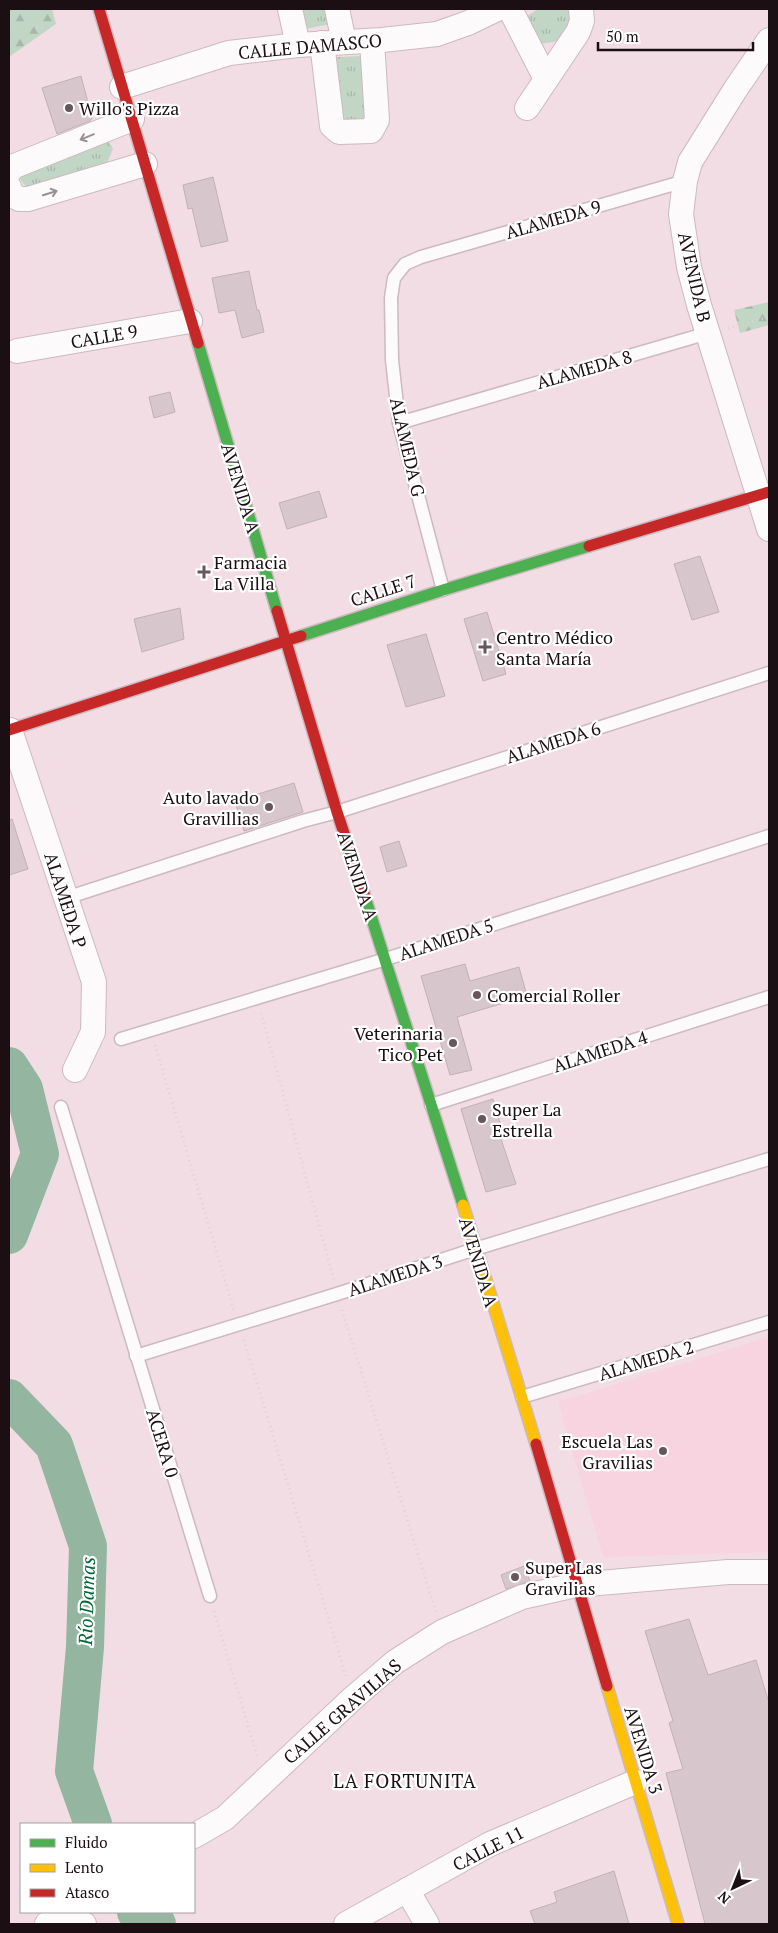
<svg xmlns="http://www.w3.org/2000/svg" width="778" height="1933" font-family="'PT Serif',serif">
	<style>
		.built { fill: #f7d4df }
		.forest { fill: url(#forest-firs) }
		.park { fill: url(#park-tufts) }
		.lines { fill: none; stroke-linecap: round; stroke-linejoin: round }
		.river { stroke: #94b59f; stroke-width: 38 }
		.building { fill: #d7c6cc; stroke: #c1b0b6 }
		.lane-casing { stroke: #cbbabf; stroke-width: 15 }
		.street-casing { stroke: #cbbabf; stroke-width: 26 }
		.fast-casing { stroke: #cbbabf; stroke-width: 14 }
		.slow-casing { stroke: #cbbabf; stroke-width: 14 }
		.jam-casing { stroke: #cbbabf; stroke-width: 14 }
		.path { stroke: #dad4d6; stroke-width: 3; stroke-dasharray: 1 4; stroke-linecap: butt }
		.lane { stroke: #fdfafb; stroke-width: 12 }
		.street { stroke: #fdfafb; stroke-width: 24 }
		.fast { stroke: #4caf50; stroke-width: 11 }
		.slow { stroke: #ffc107; stroke-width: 11 }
		.jam { stroke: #c62828; stroke-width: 11 }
		.oneway { stroke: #989093 }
		.poi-dot { fill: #67575d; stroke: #fff; stroke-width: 2 }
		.labels { text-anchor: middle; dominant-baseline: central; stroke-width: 4.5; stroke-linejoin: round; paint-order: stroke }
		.street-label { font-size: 18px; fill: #1c0f14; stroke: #fff }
		.poi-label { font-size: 18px; fill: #1c0f14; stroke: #fff; text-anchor: start }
		.water-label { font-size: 19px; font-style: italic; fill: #006539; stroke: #fff }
		.neighbourhood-label { font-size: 19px; letter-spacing: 1px; fill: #1c0f14; stroke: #fff }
	</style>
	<defs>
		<pattern id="forest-firs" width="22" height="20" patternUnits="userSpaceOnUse" patternTransform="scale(1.25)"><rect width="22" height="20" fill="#c2d6c6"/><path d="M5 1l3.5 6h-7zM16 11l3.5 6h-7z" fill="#a6b6a9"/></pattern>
		<pattern id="park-tufts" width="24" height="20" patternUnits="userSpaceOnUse" patternTransform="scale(1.25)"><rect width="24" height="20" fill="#c2d6c6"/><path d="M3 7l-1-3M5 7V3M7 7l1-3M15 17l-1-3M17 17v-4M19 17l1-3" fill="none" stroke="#a6b6a9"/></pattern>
	</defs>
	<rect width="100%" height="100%" fill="#f3dde4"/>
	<path class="built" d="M 769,1337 L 769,1552 L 603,1557 L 558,1402 Z"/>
	<g class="forest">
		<path d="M 9,9 L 52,9 L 56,24 L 9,57 Z"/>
		<path d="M 769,302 L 769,325 L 740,333 L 734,310 Z"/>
	</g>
	<g class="park">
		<path d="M 301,9 L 327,9 L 330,24 L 306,29 Z"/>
		<path d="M 538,9 L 567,9 L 573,19 L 563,40 L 541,44 L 527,16 Z"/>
		<path d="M 362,56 L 365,122 L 341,123 L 337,57 Z"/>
		<path d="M 105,135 L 113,149 L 107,163 L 36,190 C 26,187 21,185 19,174 Z"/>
	</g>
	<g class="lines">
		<g class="river">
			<path d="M 9,1066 L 24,1089 L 40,1154 L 9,1235"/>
			<path d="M 9,1398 L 54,1445 L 88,1546 L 85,1647 L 74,1771 L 93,1824"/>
			<path d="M 136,1912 L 157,1924"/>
		</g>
	</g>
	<g class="building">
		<path d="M 81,76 L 92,118 L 90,121 L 57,134 L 42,88 Z"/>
		<path d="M 213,177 L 228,241 L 201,247 L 192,208 L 188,209 L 183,185 Z"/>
		<path d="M 249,271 L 257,310 L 259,310 L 264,332 L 242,338 L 235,310 L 219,313 L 212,278 Z"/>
		<path d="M 170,392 L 175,412 L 154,418 L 149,397 Z"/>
		<path d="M 319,491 L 327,517 L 287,529 L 279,503 Z"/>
		<path d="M 700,556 L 719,612 L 692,620 L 674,564 Z"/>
		<path d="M 180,608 L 184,639 L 142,652 L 134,619 Z"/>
		<path d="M 487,612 L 506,674 L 483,681 L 464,619 Z"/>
		<path d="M 426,634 L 445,696 L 406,707 L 387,645 Z"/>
		<path d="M 294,783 L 303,812 L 244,831 L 235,801 Z"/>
		<path d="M 12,819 L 28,869 L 9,875 L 9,820 Z"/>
		<path d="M 399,841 L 407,866 L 387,872 L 380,847 Z"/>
		<path d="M 465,964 L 470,981 L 519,967 L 527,996 L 457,1017 L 472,1070 L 450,1075 L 421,976 Z"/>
		<path d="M 493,1099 L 502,1129 L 498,1130 L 516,1184 L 486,1192 L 461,1109 Z"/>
		<path d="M 524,1566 L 530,1581 L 506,1589 L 501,1575 Z"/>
		<path d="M 689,1619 L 708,1675 L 756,1660 L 769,1703 L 769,1924 L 705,1924 L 666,1773 L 683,1769 L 669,1723 L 673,1721 L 645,1631 Z"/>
		<path d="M 614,1871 L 629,1924 L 535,1924 L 530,1911 L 557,1902 L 554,1892 Z"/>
	</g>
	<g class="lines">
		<defs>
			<g id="lane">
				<path d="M 399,423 L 708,333"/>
				<path d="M 443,590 L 399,423 L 392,360 L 391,298 L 394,278 L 405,264 L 421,257 L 685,181"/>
				<path d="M 66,898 L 303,821 L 337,812 L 769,673"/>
				<path d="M 121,1039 L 386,959 L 769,836"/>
				<path d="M 431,1105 L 769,997"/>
				<path d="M 61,1107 L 210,1596"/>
				<path d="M 136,1356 L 337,1294 L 475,1249 L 769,1159"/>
				<path d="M 522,1397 L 769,1322"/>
			</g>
			<g id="street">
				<path d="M 290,9 L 298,45"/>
				<path d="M 337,9 L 344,42"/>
				<path d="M 510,9 L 546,79"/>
				<path d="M 769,40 L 735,90 L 690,162 L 685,181 L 681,214 L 689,267 L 699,305 L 769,529"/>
				<path d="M 322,43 L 332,126 L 339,132 L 371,131 L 377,120 L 372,41"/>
				<path d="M 122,87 L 229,53 L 298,45 L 382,40 L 437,34 L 468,23 L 497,9"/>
				<path d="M 527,108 L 578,32 L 582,21 L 581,9"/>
				<path d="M 9,172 L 12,167 L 132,119"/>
				<path d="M 9,187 L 10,193 L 19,199 L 28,199 L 145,164"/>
				<path d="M 17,351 L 190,321"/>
				<path d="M 10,730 L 94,982 L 93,1032 L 75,1070"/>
				<path d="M 194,1836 L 225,1818 L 353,1698 L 395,1662 L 442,1632 L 522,1597 L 576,1585 L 728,1572 L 769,1572"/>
				<path d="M 407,1890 L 427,1924"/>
				<path d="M 47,1924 L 67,1919 L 84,1924"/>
				<path d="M 346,1924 L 490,1844 L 635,1782"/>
			</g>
			<g id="fast">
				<path d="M 198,343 L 277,611"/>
				<path d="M 301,636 L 443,590 L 589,546"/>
				<path d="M 364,894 L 463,1205"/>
			</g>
			<g id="slow">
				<path d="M 463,1205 L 536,1444"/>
				<path d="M 607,1686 L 678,1924"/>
			</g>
			<g id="jam">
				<path d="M 99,9 L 198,343"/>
				<path d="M 589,546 L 769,492"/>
				<path d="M 277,611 L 337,812 L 364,894"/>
				<path d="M 9,730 L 301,636"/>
				<path d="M 536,1444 L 607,1686"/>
			</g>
		</defs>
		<use href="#lane" class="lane-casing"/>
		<use href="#street" class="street-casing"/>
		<use href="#fast" class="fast-casing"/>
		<use href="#slow" class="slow-casing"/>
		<use href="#jam" class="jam-casing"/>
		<g class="path">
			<path d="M 728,328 L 769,317"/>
			<path d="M 261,1013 L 334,1280"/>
			<path d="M 155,1045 L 234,1310"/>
			<path d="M 342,1310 L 436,1612"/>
			<path d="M 244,1340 L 346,1676"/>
			<path d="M 214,1611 L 258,1759"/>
		</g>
		<use href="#lane" class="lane"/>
		<use href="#street" class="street"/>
		<use href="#fast" class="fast"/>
		<use href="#slow" class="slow"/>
		<use href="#jam" class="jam"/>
	</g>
	<defs><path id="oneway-shaft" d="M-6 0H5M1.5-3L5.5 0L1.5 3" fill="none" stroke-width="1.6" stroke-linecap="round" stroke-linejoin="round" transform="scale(1.25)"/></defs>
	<g class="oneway">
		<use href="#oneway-shaft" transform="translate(87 137) rotate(158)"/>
		<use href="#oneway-shaft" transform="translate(50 193) rotate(-17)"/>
	</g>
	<g class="poi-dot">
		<circle cx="69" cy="108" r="5"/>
		<path d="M201.5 564.5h5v5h5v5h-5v5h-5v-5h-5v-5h5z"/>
		<path d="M482.5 639.5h5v5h5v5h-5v5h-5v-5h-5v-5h5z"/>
		<circle cx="269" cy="807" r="5"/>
		<circle cx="477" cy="995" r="5"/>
		<circle cx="453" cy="1043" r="5"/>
		<circle cx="482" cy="1119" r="5"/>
		<circle cx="663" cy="1451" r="5"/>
		<circle cx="515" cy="1577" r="5"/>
	</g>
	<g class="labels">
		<g class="street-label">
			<text transform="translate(310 46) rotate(-5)">CALLE DAMASCO</text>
			<text transform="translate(553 219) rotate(-16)">ALAMEDA 9</text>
			<text transform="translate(695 277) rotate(77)">AVENIDA B</text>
			<text transform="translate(104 336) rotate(-10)">CALLE 9</text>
			<text transform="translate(584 369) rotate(-16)">ALAMEDA 8</text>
			<text transform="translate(408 447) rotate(77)">ALAMEDA G</text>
			<text transform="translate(241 488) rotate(73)">AVENIDA A</text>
			<text transform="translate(383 590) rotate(-18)">CALLE 7</text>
			<text transform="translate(553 742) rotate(-18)">ALAMEDA 6</text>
			<text transform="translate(358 876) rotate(72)">AVENIDA A</text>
			<text transform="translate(66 900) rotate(72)">ALAMEDA P</text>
			<text transform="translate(446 939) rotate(-18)">ALAMEDA 5</text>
			<text transform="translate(600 1051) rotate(-18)">ALAMEDA 4</text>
			<text transform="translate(479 1262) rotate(73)">AVENIDA A</text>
			<text transform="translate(395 1275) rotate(-18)">ALAMEDA 3</text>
			<text transform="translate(646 1360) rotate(-17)">ALAMEDA 2</text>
			<text transform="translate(163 1443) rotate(73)">ACERA 0</text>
			<text transform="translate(342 1711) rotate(-41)">CALLE GRAVILIAS</text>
			<text transform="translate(644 1750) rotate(73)">AVENIDA 3</text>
			<text transform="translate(488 1848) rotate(-27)">CALLE 11</text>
		</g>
		<g class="poi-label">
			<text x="79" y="108">Willo's Pizza</text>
			<text x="214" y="562">Farmacia<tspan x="214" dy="21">La Villa</tspan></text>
			<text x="496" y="637">Centro Médico<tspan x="496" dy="21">Santa María</tspan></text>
			<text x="259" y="797" text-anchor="end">Auto lavado<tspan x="259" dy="21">Gravillias</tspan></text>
			<text x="487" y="995">Comercial Roller</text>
			<text x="443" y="1033" text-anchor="end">Veterinaria<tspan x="443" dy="21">Tico Pet</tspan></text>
			<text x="492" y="1109">Super La<tspan x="492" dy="21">Estrella</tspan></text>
			<text x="653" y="1441" text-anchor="end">Escuela Las<tspan x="653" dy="21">Gravilias</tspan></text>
			<text x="525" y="1567">Super Las<tspan x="525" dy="21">Gravilias</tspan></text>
		</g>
		<g class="water-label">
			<text transform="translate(86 1601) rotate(-88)">Río Damas</text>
		</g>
		<g class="neighbourhood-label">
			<text x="405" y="1780">LA FORTUNITA</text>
		</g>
	</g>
	<rect width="778" height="1933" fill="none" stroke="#1c0f14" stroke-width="20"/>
	<rect x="20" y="1823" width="175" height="90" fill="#ffffff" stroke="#a49fa1"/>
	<rect x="30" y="1839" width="25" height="8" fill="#4caf50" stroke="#a49fa1"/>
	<text x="65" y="1848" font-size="15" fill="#1c0f14">Fluido</text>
	<rect x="30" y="1864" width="25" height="8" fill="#ffc107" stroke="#a49fa1"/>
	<text x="65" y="1873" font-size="15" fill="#1c0f14">Lento</text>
	<rect x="30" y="1889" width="25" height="8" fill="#c62828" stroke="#a49fa1"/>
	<text x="65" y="1898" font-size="15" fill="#1c0f14">Atasco</text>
	<g transform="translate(733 1888) rotate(223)" stroke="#ffffff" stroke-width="4" paint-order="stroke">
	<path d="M0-4L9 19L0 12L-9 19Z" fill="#1c0f14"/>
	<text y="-8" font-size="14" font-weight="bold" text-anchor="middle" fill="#1c0f14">N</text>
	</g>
	<path d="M598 42v8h155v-8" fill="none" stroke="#1c0f14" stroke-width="2.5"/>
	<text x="606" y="42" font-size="15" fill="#1c0f14" stroke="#ffffff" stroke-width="4" paint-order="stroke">50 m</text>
</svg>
